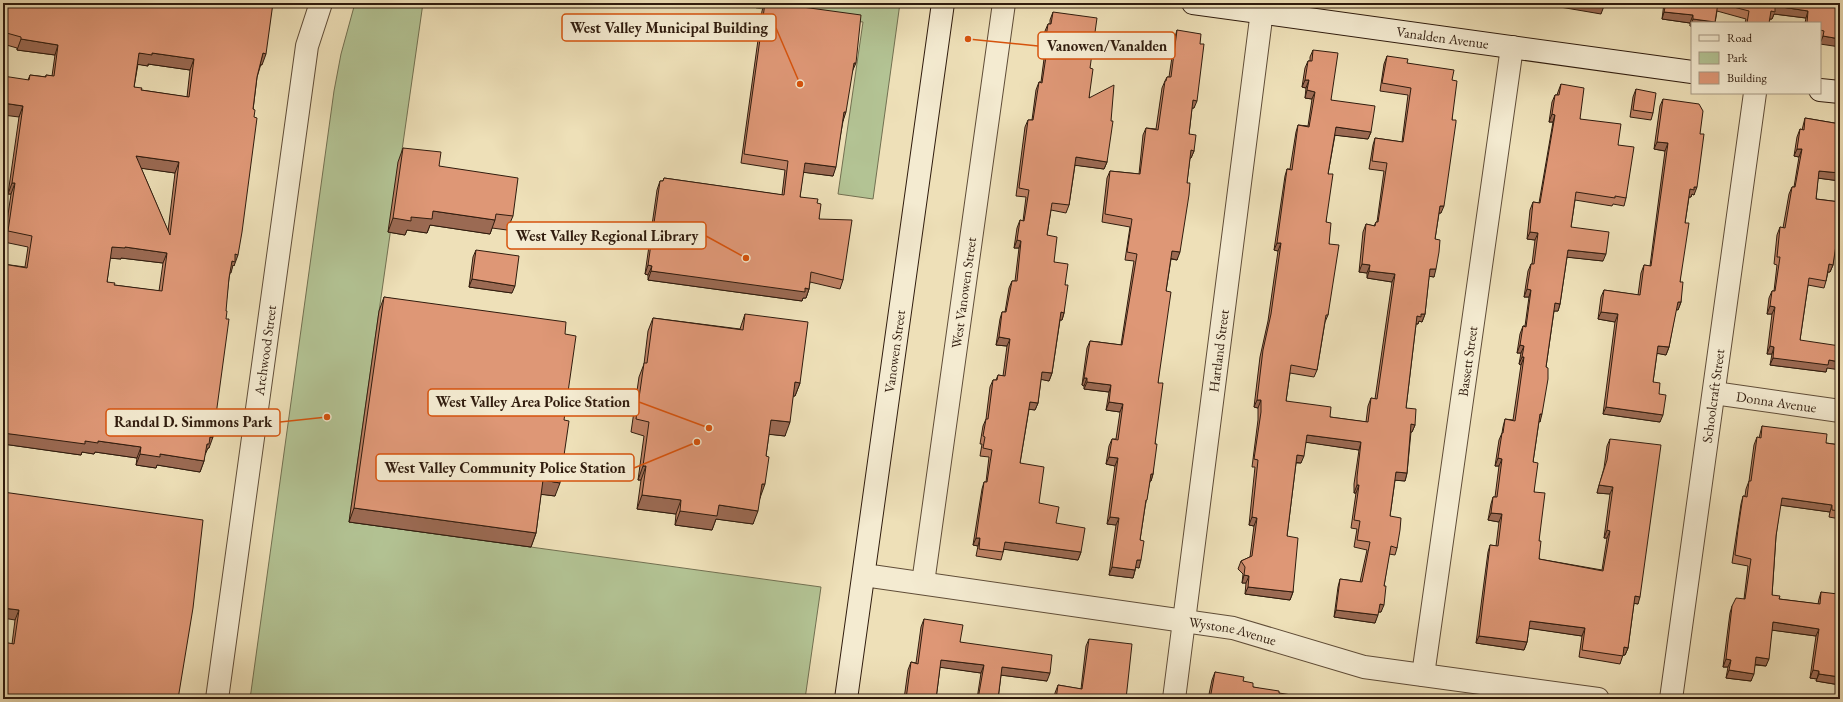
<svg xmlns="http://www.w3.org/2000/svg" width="1843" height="702" font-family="'EB Garamond',serif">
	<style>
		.green { fill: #b3c394; stroke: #727051 }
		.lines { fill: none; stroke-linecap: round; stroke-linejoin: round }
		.street-casing { stroke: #604d38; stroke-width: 24 }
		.secondary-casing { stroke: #301c0e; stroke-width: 24 }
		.street { stroke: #f4ebd1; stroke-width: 22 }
		.secondary { stroke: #f4ebd1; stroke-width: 22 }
		.wall { fill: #bf8265; stroke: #301c0e; fill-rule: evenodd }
		.shaded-wall { fill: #9b6a53; stroke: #301c0e }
		.building { fill: #de9776; stroke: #301c0e; fill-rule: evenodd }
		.labels { text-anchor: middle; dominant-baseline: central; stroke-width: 3; stroke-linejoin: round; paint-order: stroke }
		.street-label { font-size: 14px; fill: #301c0e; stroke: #f4ebd1 }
		.leader { fill: none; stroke: #d6530c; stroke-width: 1.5 }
		.callout-dot { fill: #d6530c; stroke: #f4ebd1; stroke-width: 1.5 }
		.callout { fill: #f4ebd1; stroke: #d6530c; stroke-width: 1.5 }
		.callout-label { font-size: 15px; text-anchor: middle; font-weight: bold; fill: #301c0e }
	</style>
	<rect width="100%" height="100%" fill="#eee0b8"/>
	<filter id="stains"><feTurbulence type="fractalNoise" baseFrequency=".005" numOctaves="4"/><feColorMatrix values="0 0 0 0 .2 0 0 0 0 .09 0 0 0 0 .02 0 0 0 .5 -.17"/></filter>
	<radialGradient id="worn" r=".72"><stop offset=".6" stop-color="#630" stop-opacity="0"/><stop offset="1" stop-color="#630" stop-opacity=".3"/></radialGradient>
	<g class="green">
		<path d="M 355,3 L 423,3 L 349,522 L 821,587 L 805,699 L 250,699 L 334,91 L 341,54 Z"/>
		<path d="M 757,3 L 900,3 L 873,199 L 838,194 L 863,22 L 756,8 Z"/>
	</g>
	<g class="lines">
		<defs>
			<g id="street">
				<path id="s1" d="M 1714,393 L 1840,411"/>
				<path id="s2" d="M 864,575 L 1233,628 L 1364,667 L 1598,699"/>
				<path id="s3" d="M 923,583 L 1004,3"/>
				<path id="s4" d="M 1423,675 L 1512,47"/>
				<path id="s5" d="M 217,699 L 307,46 L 321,3"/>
				<path id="s6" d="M 1174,699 L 1263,3"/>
				<path id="s7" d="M 1671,699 L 1755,93"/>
			</g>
			<g id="secondary">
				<path id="s8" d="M 1193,3 L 1692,72"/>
				<path d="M 1820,90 L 1840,92"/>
				<path id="s9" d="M 846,699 L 943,3"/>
			</g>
		</defs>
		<use href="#street" class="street-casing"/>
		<use href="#secondary" class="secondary-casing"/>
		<use href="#street" class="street"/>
		<use href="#secondary" class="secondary"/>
	</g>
	<g class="wall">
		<path d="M 3,3 L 262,65 L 261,64 L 257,77 L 234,266 L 233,265 L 230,273 L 229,278 L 209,448 L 208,448 L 205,453 L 204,461 L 200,472 L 157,465 L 156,468 L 136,465 L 137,458 L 95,452 L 94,454 L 82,452 L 81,455 L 3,444 L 3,264 L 25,267 L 28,247 L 4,242 L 11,194 L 8,194 L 19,117 L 28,80 L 30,75 L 46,77 L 46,75 L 52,76 L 55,55 L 17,50 L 17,48 L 3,44 ZM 138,64 L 148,66 L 148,64 L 190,70 L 187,97 L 141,90 L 134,87 ZM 141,168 L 175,173 L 168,231 ZM 110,258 L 121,259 L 121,258 L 163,263 L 159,291 L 114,285 L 107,282 Z"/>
		<path d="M 765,3 L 852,72 L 833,176 L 803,172 L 800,197 L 817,203 L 819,219 L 843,280 L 840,289 L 810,282 L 809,289 L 806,298 L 803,298 L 802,301 L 648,280 L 648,275 L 645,274 L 657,190 L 660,181 L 663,181 L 664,178 L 782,195 L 785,170 L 741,163 L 762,11 Z"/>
		<path d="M 1664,3 L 1840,3 L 1820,44 L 1821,39 L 1820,38 L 1820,23 L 1805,23 L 1806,18 L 1774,14 L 1772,19 L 1770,19 L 1769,23 L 1745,23 L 1746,19 L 1717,11 L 1715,23 L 1692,23 L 1692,26 L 1690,26 L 1690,23 L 1662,19 Z"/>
		<path d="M 1053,12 L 1090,68 L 1089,98 L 1107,162 L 1104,169 L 1075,165 L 1069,205 L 1066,213 L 1051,210 L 1047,235 L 1054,262 L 1065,285 L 1064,313 L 1062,320 L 1060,320 L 1052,373 L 1049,381 L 1041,379 L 1038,403 L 1035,410 L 1029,409 L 1020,463 L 1039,503 L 1056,523 L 1081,552 L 1078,560 L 1004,549 L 1001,560 L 976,556 L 978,546 L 973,545 L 982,489 L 984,482 L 986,482 L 989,457 L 980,456 L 982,444 L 980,444 L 983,426 L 986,419 L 990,387 L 993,380 L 996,380 L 998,375 L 1003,376 L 1007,346 L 996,345 L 1000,319 L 1002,312 L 1005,312 L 1009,288 L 1012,281 L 1015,281 L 1019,248 L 1014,248 L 1017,228 L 1020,220 L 1023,221 L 1026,197 L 1016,196 L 1025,127 L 1028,120 L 1032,120 L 1036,90 L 1039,82 L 1041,82 L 1045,51 L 1043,50 L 1045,31 L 1048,24 L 1050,24 L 1050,20 Z"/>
		<path d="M 1177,30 L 1200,44 L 1194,108 L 1192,108 L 1189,134 L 1194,151 L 1191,158 L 1190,158 L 1177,260 L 1171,259 L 1166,291 L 1158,383 L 1155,444 L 1153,474 L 1151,481 L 1150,481 L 1145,507 L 1140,540 L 1139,568 L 1136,567 L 1133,578 L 1109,575 L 1116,525 L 1107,524 L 1115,466 L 1106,464 L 1109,446 L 1112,439 L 1116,439 L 1120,412 L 1106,410 L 1109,392 L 1084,389 L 1084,386 L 1082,385 L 1087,348 L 1090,341 L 1121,345 L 1134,261 L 1125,260 L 1130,227 L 1102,222 L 1107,178 L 1110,171 L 1139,174 L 1143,135 L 1146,128 L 1156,129 L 1162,88 L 1165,81 L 1167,77 L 1169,77 L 1175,37 Z"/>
		<path d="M 1313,50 L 1331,100 L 1371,132 L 1368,139 L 1335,135 L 1328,174 L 1326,222 L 1329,244 L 1328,315 L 1325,322 L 1317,370 L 1314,377 L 1290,373 L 1286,401 L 1330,417 L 1366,422 L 1368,406 L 1371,398 L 1375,399 L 1392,282 L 1367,278 L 1367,273 L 1359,272 L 1363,232 L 1366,224 L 1374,226 L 1376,222 L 1377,222 L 1384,171 L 1369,169 L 1373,145 L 1375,138 L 1402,142 L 1408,95 L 1380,91 L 1384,64 L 1387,56 L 1452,80 L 1452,120 L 1441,213 L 1439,213 L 1435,239 L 1434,277 L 1429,276 L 1425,314 L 1422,322 L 1419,321 L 1418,324 L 1416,324 L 1406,408 L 1415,425 L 1412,432 L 1411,432 L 1407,473 L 1405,481 L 1395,480 L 1390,516 L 1397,548 L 1395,555 L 1389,554 L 1384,586 L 1381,612 L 1378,612 L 1375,623 L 1334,617 L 1338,587 L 1340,579 L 1360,582 L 1367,550 L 1354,547 L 1357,529 L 1351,528 L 1356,493 L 1354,493 L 1354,484 L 1359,450 L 1306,442 L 1301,463 L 1296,463 L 1287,536 L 1293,592 L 1290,600 L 1245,594 L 1246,583 L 1242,583 L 1243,574 L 1238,569 L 1241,561 L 1250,557 L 1254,526 L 1249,525 L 1255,467 L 1252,467 L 1258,420 L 1258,408 L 1254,407 L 1260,357 L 1268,321 L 1278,251 L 1274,250 L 1285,176 L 1287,169 L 1290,169 L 1296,132 L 1298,125 L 1308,126 L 1312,99 L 1305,98 L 1306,88 L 1302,87 L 1305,68 L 1308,61 L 1310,61 L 1310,57 Z"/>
		<path d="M 1561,84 L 1580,119 L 1618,145 L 1626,198 L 1624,206 L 1613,204 L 1612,206 L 1575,200 L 1571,227 L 1603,261 L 1567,257 L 1560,304 L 1558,311 L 1554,311 L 1546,367 L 1540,422 L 1539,421 L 1533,462 L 1534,492 L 1539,541 L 1539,559 L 1602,570 L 1607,538 L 1604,538 L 1610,494 L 1597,493 L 1604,468 L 1607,446 L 1610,439 L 1638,604 L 1634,603 L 1628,648 L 1625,655 L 1623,655 L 1620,664 L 1579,657 L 1582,636 L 1529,628 L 1527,642 L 1524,650 L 1476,643 L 1488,552 L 1490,545 L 1496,546 L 1499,522 L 1488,520 L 1491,504 L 1493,497 L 1495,497 L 1499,466 L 1495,466 L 1499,440 L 1502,433 L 1503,427 L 1505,419 L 1513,420 L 1521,365 L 1519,364 L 1521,353 L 1517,353 L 1520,334 L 1523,326 L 1525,326 L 1529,297 L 1524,297 L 1528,271 L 1531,264 L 1532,264 L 1535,240 L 1527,239 L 1530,210 L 1533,202 L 1539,203 L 1553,122 L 1549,122 L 1552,102 L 1555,95 L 1557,95 L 1558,92 Z"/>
		<path d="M 1636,89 L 1653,113 L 1651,120 L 1630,117 L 1633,97 Z"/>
		<path d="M 1663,99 L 1700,134 L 1694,195 L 1692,194 L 1691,197 L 1689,197 L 1685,223 L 1680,282 L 1681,302 L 1678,310 L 1676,309 L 1669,347 L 1666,355 L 1657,353 L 1653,382 L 1659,394 L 1660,422 L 1603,414 L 1615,322 L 1598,319 L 1601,297 L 1604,290 L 1638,295 L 1641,273 L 1644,265 L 1650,266 L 1665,151 L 1654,149 L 1660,106 Z"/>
		<path d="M 1805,118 L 1840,124 L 1840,181 L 1818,178 L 1816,199 L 1840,202 L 1840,240 L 1836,240 L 1833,265 L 1830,272 L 1828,272 L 1826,281 L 1824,288 L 1808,285 L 1800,340 L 1827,368 L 1826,372 L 1770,365 L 1772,354 L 1767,354 L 1772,314 L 1767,314 L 1769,298 L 1772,291 L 1774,291 L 1777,265 L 1774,264 L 1777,235 L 1780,227 L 1783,228 L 1789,194 L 1792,187 L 1794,187 L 1799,157 L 1794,156 L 1797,137 L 1800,129 L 1802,130 Z"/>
		<path d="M 403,148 L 439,166 L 513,216 L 507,230 L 492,228 L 490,234 L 430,225 L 427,233 L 407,230 L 405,235 L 388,232 L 398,162 Z"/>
		<path d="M 476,250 L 512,293 L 469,287 L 473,257 Z"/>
		<path d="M 384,297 L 565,334 L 555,496 L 541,494 L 536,533 L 531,547 L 349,522 L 379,311 Z"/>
		<path d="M 745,314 L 800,383 L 795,396 L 793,396 L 785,436 L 769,434 L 760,498 L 753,524 L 716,519 L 712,530 L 675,525 L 676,514 L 637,509 L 641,480 L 638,480 L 644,436 L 631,432 L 639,377 L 644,364 L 648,331 L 653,318 L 740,329 Z"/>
		<path d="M 1762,426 L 1826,443 L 1840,445 L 1840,519 L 1829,517 L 1830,512 L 1780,505 L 1776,536 L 1772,595 L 1779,599 L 1818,604 L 1819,599 L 1821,592 L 1837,598 L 1840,685 L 1816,681 L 1817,679 L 1810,678 L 1816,636 L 1772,630 L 1766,666 L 1755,665 L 1751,681 L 1726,678 L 1728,667 L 1723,667 L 1730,613 L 1732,606 L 1744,599 L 1748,566 L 1732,563 L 1736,537 L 1741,504 L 1743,496 L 1745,496 L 1746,489 L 1749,481 L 1754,445 L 1757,437 L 1759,438 Z"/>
		<path d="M 3,492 L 178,699 L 12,644 L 15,620 Z"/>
		<path d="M 924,619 L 960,642 L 1047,681 L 1001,675 L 998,699 L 977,699 L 981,673 L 940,667 L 936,699 L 904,699 L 908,670 L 911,662 L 916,663 L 921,627 Z"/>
		<path d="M 1089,639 L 1126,699 L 1054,699 L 1055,693 L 1058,685 L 1081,689 L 1086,646 Z"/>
		<path d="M 1215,672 L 1243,681 L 1253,687 L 1279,693 L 1298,699 L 1208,699 L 1212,680 Z"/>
	</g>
	<g class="shaded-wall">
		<path d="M 1562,3 L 1583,3 L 1604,6 L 1601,14 L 1560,7 Z"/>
		<path d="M 1775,6 L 1808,11 L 1806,18 L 1774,14 L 1772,19 L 1768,19 L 1771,11 Z"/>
		<path d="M 1664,12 L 1693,15 L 1690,23 L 1662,19 Z"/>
		<path d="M 1693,19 L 1715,22 L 1715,23 L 1692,23 L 1692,26 L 1690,26 Z"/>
		<path d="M 1823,36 L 1840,39 L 1840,47 L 1820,44 Z"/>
		<path d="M 21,39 L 58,45 L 55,55 L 17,50 Z"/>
		<path d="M 1045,43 L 1048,43 L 1045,51 L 1043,50 Z"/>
		<path d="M 139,53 L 152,53 L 194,59 L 190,70 L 148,64 L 148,66 L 135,64 Z"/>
		<path d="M 263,53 L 266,54 L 262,65 L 260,64 Z"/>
		<path d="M 854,63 L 856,63 L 852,72 Z"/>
		<path d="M 1305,80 L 1309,80 L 1306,88 L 1302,87 Z"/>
		<path d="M 1307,90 L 1315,92 L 1312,99 L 1305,98 Z"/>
		<path d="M 1193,100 L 1197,101 L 1194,108 L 1191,108 Z"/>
		<path d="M 3,103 L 23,106 L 19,117 L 3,115 Z"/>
		<path d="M 844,112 L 846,112 L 843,121 L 841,121 Z"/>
		<path d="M 1552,114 L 1555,115 L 1553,122 L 1549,122 Z"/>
		<path d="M 1336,127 L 1371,132 L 1368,139 L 1333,135 Z"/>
		<path d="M 1657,142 L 1668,143 L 1665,151 L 1654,149 Z"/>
		<path d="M 1797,149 L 1802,149 L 1799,157 L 1794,156 Z"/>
		<path d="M 1191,150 L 1194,151 L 1191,158 L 1188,158 Z"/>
		<path d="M 136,156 L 179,162 L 175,173 L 132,167 Z"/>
		<path d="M 1076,157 L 1107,162 L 1104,169 L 1073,165 Z"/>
		<path d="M 805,163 L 836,167 L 833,176 L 801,172 Z"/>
		<path d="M 1819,171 L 1840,173 L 1840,181 L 1817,178 Z"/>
		<path d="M 12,183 L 15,183 L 11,194 L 8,194 Z"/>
		<path d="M 1694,187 L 1697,187 L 1694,195 L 1692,194 L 1691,197 L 1687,197 L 1690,189 Z"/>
		<path d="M 1440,206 L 1444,206 L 1441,213 L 1437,213 Z"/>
		<path d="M 433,211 L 495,220 L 490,234 L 430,225 L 427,233 L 407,230 L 405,235 L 388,232 L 393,218 L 411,217 Z"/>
		<path d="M 1530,232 L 1538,233 L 1535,240 L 1527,239 Z"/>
		<path d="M 1017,240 L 1021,241 L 1019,248 L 1014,248 Z"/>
		<path d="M 1277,243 L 1281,243 L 1278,251 L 1274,250 Z"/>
		<path d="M 112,247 L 125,247 L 167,253 L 163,263 L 121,258 L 121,259 L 108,258 Z"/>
		<path d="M 1568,250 L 1606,254 L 1603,261 L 1565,257 Z"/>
		<path d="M 1172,251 L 1180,252 L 1177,260 L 1169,258 Z"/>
		<path d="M 235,254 L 238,255 L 234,266 L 233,265 L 231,273 L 228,272 Z"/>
		<path d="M 1362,264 L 1370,265 L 1367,273 L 1359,272 Z"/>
		<path d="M 1829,264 L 1833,265 L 1830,272 L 1827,272 Z"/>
		<path d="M 648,265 L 652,266 L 648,275 L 645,274 Z"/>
		<path d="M 1430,269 L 1436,269 L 1434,277 L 1427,276 Z"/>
		<path d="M 651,271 L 809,289 L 806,298 L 803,298 L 802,301 L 648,280 Z"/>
		<path d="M 1369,271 L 1395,274 L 1392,282 L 1367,278 Z"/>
		<path d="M 472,279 L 515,286 L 512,293 L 469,287 Z"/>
		<path d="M 1527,289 L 1531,290 L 1529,297 L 1524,297 Z"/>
		<path d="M 1678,302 L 1681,302 L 1678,310 L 1675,309 Z"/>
		<path d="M 1555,303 L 1560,304 L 1558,311 L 1552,311 Z"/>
		<path d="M 1770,306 L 1775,307 L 1772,314 L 1767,314 Z"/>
		<path d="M 1061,312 L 1064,313 L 1062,320 L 1059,320 Z"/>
		<path d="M 1601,312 L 1618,314 L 1615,322 L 1598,319 Z"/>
		<path d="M 1421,314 L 1425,314 L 1422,322 L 1419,321 L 1418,324 L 1414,323 L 1417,316 Z"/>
		<path d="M 999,337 L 1010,339 L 1007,346 L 996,345 Z"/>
		<path d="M 1520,345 L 1524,346 L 1521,353 L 1517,353 Z"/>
		<path d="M 1658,346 L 1669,347 L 1666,355 L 1655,353 Z"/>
		<path d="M 1770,346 L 1774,347 L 1772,354 L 1767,354 Z"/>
		<path d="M 1522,357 L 1524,357 L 1521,365 L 1519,364 Z"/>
		<path d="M 1773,358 L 1829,360 L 1840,362 L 1840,370 L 1827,368 L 1826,372 L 1770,365 Z"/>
		<path d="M 1042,372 L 1052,373 L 1049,381 L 1039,379 Z"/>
		<path d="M 1084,378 L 1087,378 L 1084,386 L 1082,385 Z"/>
		<path d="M 795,382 L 800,383 L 795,396 L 790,396 Z"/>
		<path d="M 1087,382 L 1111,385 L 1109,392 L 1084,389 Z"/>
		<path d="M 1257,400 L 1261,400 L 1258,408 L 1254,407 Z"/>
		<path d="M 1030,402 L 1038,403 L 1035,410 L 1027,409 Z"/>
		<path d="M 1109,402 L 1123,404 L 1120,412 L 1106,410 Z"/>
		<path d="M 1606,407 L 1663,415 L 1660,422 L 1603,414 Z"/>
		<path d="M 1540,414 L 1542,414 L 1540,422 L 1537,421 Z"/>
		<path d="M 771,420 L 790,422 L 785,436 L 766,434 Z"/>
		<path d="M 1411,424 L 1415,425 L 1412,432 L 1408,432 Z"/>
		<path d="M 3,433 L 85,441 L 98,441 L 141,447 L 137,458 L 95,452 L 94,454 L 82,452 L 81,455 L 3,444 Z"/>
		<path d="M 1307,435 L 1361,442 L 1359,450 L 1304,442 Z"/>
		<path d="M 210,437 L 213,437 L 209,448 L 208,448 L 205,455 L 203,455 Z"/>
		<path d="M 140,454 L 160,454 L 204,461 L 200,472 L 157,465 L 156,468 L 136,465 Z"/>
		<path d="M 1297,455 L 1304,456 L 1301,463 L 1294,462 Z"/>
		<path d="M 1109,457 L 1118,458 L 1115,466 L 1106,464 Z"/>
		<path d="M 1498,458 L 1502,459 L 1499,466 L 1495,466 Z"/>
		<path d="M 643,466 L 646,466 L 641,480 L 638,480 Z"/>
		<path d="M 1396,472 L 1407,473 L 1405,481 L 1393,480 Z"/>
		<path d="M 1151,474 L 1153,474 L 1151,481 L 1148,481 Z"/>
		<path d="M 543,480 L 560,483 L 555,496 L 538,494 Z"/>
		<path d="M 762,484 L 765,484 L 760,498 L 757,497 Z"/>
		<path d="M 1357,485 L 1359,485 L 1356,493 L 1354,493 Z"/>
		<path d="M 1599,485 L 1613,487 L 1610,494 L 1597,493 Z"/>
		<path d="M 642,495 L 681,500 L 676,514 L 637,509 Z"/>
		<path d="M 1782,498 L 1832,505 L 1830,512 L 1779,505 Z"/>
		<path d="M 719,505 L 758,511 L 753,524 L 716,519 L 712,530 L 675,525 L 680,511 Z"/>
		<path d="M 354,508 L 536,533 L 531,547 L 349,522 Z"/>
		<path d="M 1491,513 L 1502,514 L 1499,522 L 1488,520 Z"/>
		<path d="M 1110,517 L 1119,518 L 1116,525 L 1107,524 Z"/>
		<path d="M 1252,517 L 1257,518 L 1254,526 L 1249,525 Z"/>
		<path d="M 1607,530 L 1610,531 L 1607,538 L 1604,538 Z"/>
		<path d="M 976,538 L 980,538 L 978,546 L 973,545 Z"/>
		<path d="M 1005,542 L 1081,552 L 1078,560 L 1002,549 Z"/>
		<path d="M 1137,560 L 1141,560 L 1139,568 L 1134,567 Z"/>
		<path d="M 1112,567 L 1135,570 L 1133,578 L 1109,575 Z"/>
		<path d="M 1244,575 L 1249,576 L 1246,583 L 1242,583 Z"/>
		<path d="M 1248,587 L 1293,592 L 1290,600 L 1245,594 Z"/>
		<path d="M 1635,596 L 1640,597 L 1638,604 L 1632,603 Z"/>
		<path d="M 1380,604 L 1384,605 L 1381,612 L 1377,612 Z"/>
		<path d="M 3,608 L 19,610 L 15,620 L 3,618 Z"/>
		<path d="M 1336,610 L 1378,615 L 1375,623 L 1334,617 Z"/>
		<path d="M 1530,621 L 1585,628 L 1582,636 L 1527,628 Z"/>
		<path d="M 1773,622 L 1819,629 L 1816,636 L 1771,630 Z"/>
		<path d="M 1479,636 L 1527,642 L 1524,650 L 1476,643 Z"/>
		<path d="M 1624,647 L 1628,648 L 1625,655 L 1621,655 Z"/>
		<path d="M 1756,657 L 1769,659 L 1766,666 L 1753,664 Z"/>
		<path d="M 1726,659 L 1731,660 L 1728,667 L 1723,667 Z"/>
		<path d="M 941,660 L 984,665 L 981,673 L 938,667 Z"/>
		<path d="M 1002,667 L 1050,673 L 1047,681 L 1000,675 Z"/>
		<path d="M 1729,670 L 1754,674 L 1751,681 L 1726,678 Z"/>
		<path d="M 1813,670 L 1819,671 L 1817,679 L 1810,678 Z"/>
		<path d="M 1819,674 L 1840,677 L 1840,685 L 1816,681 Z"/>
	</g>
	<g class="building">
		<path d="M 3,3 L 273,3 L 266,54 L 263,53 L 257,77 L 253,109 L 255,110 L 254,117 L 257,118 L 242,232 L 238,255 L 235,254 L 235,262 L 232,261 L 229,278 L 226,311 L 227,311 L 226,319 L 229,319 L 213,437 L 210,437 L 209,444 L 207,444 L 204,461 L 160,454 L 160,457 L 140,454 L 141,447 L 98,441 L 98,443 L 85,441 L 85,444 L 3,433 L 3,264 L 27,268 L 32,236 L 8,231 L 15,183 L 12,183 L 23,106 L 3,103 L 3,76 L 29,80 L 30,75 L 46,77 L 46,75 L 54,76 L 58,45 L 21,39 L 21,37 L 3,32 ZM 139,53 L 152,55 L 152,53 L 194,59 L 189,97 L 141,90 L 142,88 L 134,87 ZM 136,156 L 179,162 L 170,235 ZM 112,247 L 125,248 L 125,247 L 167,253 L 162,291 L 114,285 L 115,283 L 107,282 Z"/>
		<path d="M 765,3 L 773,3 L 861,15 L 856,63 L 854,63 L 846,112 L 844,112 L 836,167 L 805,163 L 800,197 L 818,199 L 817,203 L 821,204 L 819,219 L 852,220 L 843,280 L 811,272 L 809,289 L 805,288 L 805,292 L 651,271 L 652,266 L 648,265 L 660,181 L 663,181 L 664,178 L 784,195 L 788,161 L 744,154 Z"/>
		<path d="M 1583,3 L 1604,3 L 1604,6 Z"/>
		<path d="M 1666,3 L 1840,3 L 1840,39 L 1823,36 L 1824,31 L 1820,30 L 1820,23 L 1807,23 L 1808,11 L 1775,6 L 1775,12 L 1771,11 L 1769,23 L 1747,23 L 1749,11 L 1718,3 L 1715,22 L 1693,19 L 1693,15 L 1664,12 Z"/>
		<path d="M 1053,12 L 1097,18 L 1090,68 L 1093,69 L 1089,98 L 1114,85 L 1111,121 L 1113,121 L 1107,162 L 1076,157 L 1069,205 L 1052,203 L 1047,235 L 1057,237 L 1054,262 L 1068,264 L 1065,285 L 1068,285 L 1064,313 L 1061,312 L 1052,373 L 1042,372 L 1038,403 L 1030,402 L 1020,463 L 1044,467 L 1039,503 L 1059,507 L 1056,523 L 1085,528 L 1081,552 L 1005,542 L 1003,552 L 979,549 L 980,538 L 976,538 L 984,482 L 987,482 L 992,450 L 983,448 L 985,437 L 983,436 L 986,419 L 988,419 L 993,380 L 997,380 L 998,375 L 1005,376 L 1010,339 L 999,337 L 1002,312 L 1006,312 L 1012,281 L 1017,281 L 1021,241 L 1017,240 L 1020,220 L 1024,221 L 1029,190 L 1019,188 L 1028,120 L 1033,120 L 1039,82 L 1042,83 L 1048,43 L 1045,43 L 1048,24 L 1051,24 Z"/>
		<path d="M 1177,30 L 1201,34 L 1200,44 L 1204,44 L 1197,101 L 1193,100 L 1189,134 L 1196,135 L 1194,151 L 1191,150 L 1187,183 L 1190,183 L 1189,195 L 1180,252 L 1172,251 L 1166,291 L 1171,292 L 1158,383 L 1163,383 L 1155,444 L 1157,444 L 1153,474 L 1151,474 L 1147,500 L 1146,500 L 1140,540 L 1144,541 L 1141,560 L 1137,560 L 1135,570 L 1112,567 L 1119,518 L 1110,517 L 1118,458 L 1109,457 L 1112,439 L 1118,440 L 1123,404 L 1109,402 L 1111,385 L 1087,382 L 1087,378 L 1084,378 L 1090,341 L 1122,345 L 1137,254 L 1127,252 L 1132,219 L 1105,214 L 1110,171 L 1140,174 L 1146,128 L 1158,130 L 1165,81 L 1166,81 L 1167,77 L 1171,77 Z"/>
		<path d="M 1313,50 L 1338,53 L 1331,100 L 1375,106 L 1371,132 L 1336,127 L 1328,174 L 1333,174 L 1326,222 L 1331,223 L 1329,244 L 1339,245 L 1328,315 L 1326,315 L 1317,370 L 1291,365 L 1286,401 L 1331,407 L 1330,417 L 1368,422 L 1371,398 L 1377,399 L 1395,274 L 1369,271 L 1370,265 L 1362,264 L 1366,224 L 1375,226 L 1376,222 L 1378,222 L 1387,163 L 1372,161 L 1375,138 L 1403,142 L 1411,88 L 1382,83 L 1387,56 L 1408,59 L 1407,63 L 1454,70 L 1452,80 L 1457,81 L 1452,120 L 1456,120 L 1456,122 L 1444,206 L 1440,206 L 1435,239 L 1440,240 L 1439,252 L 1436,269 L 1430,269 L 1425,314 L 1421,314 L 1421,317 L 1417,316 L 1406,408 L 1416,409 L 1415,425 L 1411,424 L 1407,473 L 1396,472 L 1390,516 L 1401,518 L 1400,530 L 1397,548 L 1391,546 L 1384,586 L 1386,586 L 1384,605 L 1380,604 L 1378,615 L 1336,610 L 1340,579 L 1362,582 L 1370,542 L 1357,540 L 1360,521 L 1354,520 L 1359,485 L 1357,485 L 1357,477 L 1361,442 L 1307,435 L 1304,456 L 1297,455 L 1287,536 L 1298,538 L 1293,592 L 1248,587 L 1249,576 L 1244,575 L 1245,567 L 1241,561 L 1252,556 L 1257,518 L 1252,517 L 1258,460 L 1254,459 L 1261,412 L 1261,400 L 1257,400 L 1263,350 L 1271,314 L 1281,243 L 1277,243 L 1287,169 L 1292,170 L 1298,125 L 1309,127 L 1315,92 L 1307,90 L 1309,80 L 1305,80 L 1308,61 L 1312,61 Z"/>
		<path d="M 1561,84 L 1584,88 L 1580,119 L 1621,124 L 1618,145 L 1634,147 L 1626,198 L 1615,196 L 1615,198 L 1576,192 L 1571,227 L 1609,232 L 1606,254 L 1568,250 L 1560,304 L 1555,303 L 1546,367 L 1548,368 L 1548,379 L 1542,414 L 1540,414 L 1533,462 L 1538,463 L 1534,492 L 1545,493 L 1539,541 L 1541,541 L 1539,559 L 1603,571 L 1610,531 L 1607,530 L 1613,487 L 1599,485 L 1607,460 L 1610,439 L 1661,445 L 1640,597 L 1635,596 L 1628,648 L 1624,647 L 1623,656 L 1582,650 L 1585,628 L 1530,621 L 1527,642 L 1479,636 L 1490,545 L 1498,546 L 1502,514 L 1491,513 L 1493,497 L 1497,497 L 1502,459 L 1498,458 L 1502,433 L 1503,433 L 1505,419 L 1515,421 L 1524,357 L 1522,357 L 1524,346 L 1520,345 L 1523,326 L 1526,327 L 1531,290 L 1527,289 L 1531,264 L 1534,264 L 1538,233 L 1530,232 L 1533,202 L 1540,203 L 1555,115 L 1552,114 L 1555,95 L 1559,95 Z"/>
		<path d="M 1636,89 L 1656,93 L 1653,113 L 1633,110 Z"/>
		<path d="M 1663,99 L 1699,104 L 1703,111 L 1700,134 L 1704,134 L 1697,187 L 1694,187 L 1694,190 L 1690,189 L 1685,223 L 1689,223 L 1680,282 L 1683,282 L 1681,302 L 1678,302 L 1669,347 L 1658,346 L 1653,382 L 1660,383 L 1659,394 L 1666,395 L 1663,415 L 1606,407 L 1618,314 L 1601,312 L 1604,290 L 1640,295 L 1644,265 L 1651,266 L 1668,143 L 1657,142 Z"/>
		<path d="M 1805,118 L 1840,124 L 1840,173 L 1819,171 L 1816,199 L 1840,202 L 1840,232 L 1838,232 L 1833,265 L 1829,264 L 1826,281 L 1809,278 L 1800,340 L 1840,346 L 1840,362 L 1829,360 L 1828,365 L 1773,358 L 1774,347 L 1770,346 L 1775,307 L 1770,306 L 1772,291 L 1775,291 L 1780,257 L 1777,257 L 1780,227 L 1785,228 L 1792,187 L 1795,187 L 1802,149 L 1797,149 L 1800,129 L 1804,130 Z"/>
		<path d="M 403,148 L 441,152 L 439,166 L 518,178 L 513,216 L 496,214 L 495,220 L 433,211 L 432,219 L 411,217 L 411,221 L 393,218 Z"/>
		<path d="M 476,250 L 519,256 L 515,286 L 472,279 Z"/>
		<path d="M 384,297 L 566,322 L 565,334 L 576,336 L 564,420 L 569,421 L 560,483 L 543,480 L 536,533 L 354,508 Z"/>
		<path d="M 745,314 L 808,322 L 800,383 L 795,382 L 790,422 L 771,420 L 766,456 L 769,457 L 765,484 L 762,484 L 758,511 L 719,505 L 717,516 L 680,511 L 681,500 L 642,495 L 646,466 L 643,466 L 649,422 L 636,419 L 644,363 L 647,363 L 653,318 L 743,330 Z"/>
		<path d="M 1762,426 L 1827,434 L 1826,443 L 1840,445 L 1840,511 L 1832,510 L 1832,505 L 1782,498 L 1776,536 L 1772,595 L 1780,596 L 1779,599 L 1820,604 L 1821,592 L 1838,594 L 1837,598 L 1840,598 L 1840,677 L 1819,674 L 1819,671 L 1813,670 L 1819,629 L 1773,622 L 1769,659 L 1756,657 L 1754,674 L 1729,670 L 1731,660 L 1726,659 L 1732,606 L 1736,598 L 1745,599 L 1751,559 L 1735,555 L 1738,529 L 1743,496 L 1747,497 L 1749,481 L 1751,481 L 1757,437 L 1761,438 Z"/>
		<path d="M 3,492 L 203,520 L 193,608 L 178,699 L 3,699 L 3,642 L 14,644 L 19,610 L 3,608 Z"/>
		<path d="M 924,619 L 963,625 L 960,642 L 1052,655 L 1050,673 L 1002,667 L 998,699 L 978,699 L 984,665 L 941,660 L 936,699 L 906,699 L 911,662 L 918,664 Z"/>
		<path d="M 1089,639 L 1132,644 L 1126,699 L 1056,699 L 1058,685 L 1082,689 Z"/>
		<path d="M 1215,672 L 1244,677 L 1243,681 L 1253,683 L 1253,687 L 1279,691 L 1279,693 L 1298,696 L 1298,699 L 1210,699 Z"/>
	</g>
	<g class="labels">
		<g class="street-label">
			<text stroke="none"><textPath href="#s8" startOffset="252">Vanalden Avenue</textPath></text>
			<text stroke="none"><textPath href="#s3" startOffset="293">West Vanowen Street</textPath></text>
			<text stroke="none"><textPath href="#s5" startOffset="352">Archwood Street</textPath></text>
			<text stroke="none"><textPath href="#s9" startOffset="351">Vanowen Street</textPath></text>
			<text stroke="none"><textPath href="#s6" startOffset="351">Hartland Street</textPath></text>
			<text stroke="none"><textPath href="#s4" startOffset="317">Bassett Street</textPath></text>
			<text stroke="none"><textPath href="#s7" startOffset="306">Schoolcraft Street</textPath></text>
			<text stroke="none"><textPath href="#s1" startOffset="63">Donna Avenue</textPath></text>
			<text stroke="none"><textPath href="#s2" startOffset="373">Wystone Avenue</textPath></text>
		</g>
	</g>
	<path class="leader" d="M800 84L776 28M968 39L1038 46M746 258L706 236M709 428L639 402M327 417L280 422M697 442L634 468"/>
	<g class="callout-dot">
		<circle cx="800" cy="84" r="4"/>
		<circle cx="968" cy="39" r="4"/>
		<circle cx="746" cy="258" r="4"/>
		<circle cx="709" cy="428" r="4"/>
		<circle cx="327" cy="417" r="4"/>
		<circle cx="697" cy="442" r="4"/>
	</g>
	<g class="callout">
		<rect x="562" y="14" width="214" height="27" rx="4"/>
		<rect x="1038" y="32" width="137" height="27" rx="4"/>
		<rect x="507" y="222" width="199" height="27" rx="4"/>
		<rect x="428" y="389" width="211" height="27" rx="4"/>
		<rect x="106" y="409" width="174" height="27" rx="4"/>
		<rect x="376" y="454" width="258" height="27" rx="4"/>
	</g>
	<g class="callout-label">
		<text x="669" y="33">West Valley Municipal Building</text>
		<text x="1107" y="51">Vanowen/Vanalden</text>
		<text x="607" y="241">West Valley Regional Library</text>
		<text x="533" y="407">West Valley Area Police Station</text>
		<text x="193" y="427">Randal D. Simmons Park</text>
		<text x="505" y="473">West Valley Community Police Station</text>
	</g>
	<rect width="1843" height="702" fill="none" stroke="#eee0b8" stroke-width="16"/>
	<rect x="4" y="4" width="1835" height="694" fill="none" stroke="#301c0e" stroke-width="2"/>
	<rect x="8" y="8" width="1827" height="686" fill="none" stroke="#301c0e"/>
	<rect x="1691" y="22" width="130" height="72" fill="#f4ebd1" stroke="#a69883"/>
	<rect x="1699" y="35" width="20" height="6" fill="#f4ebd1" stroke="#a69883"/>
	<text x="1727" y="42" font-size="12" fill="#301c0e">Road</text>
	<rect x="1699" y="52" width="20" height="12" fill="#b3c394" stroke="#a69883"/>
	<text x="1727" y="62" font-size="12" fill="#301c0e">Park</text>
	<rect x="1699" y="72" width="20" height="12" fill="#de9776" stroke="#a69883"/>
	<text x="1727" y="82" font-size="12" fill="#301c0e">Building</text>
	<rect width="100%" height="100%" filter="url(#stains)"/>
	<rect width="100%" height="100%" fill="url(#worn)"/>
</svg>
